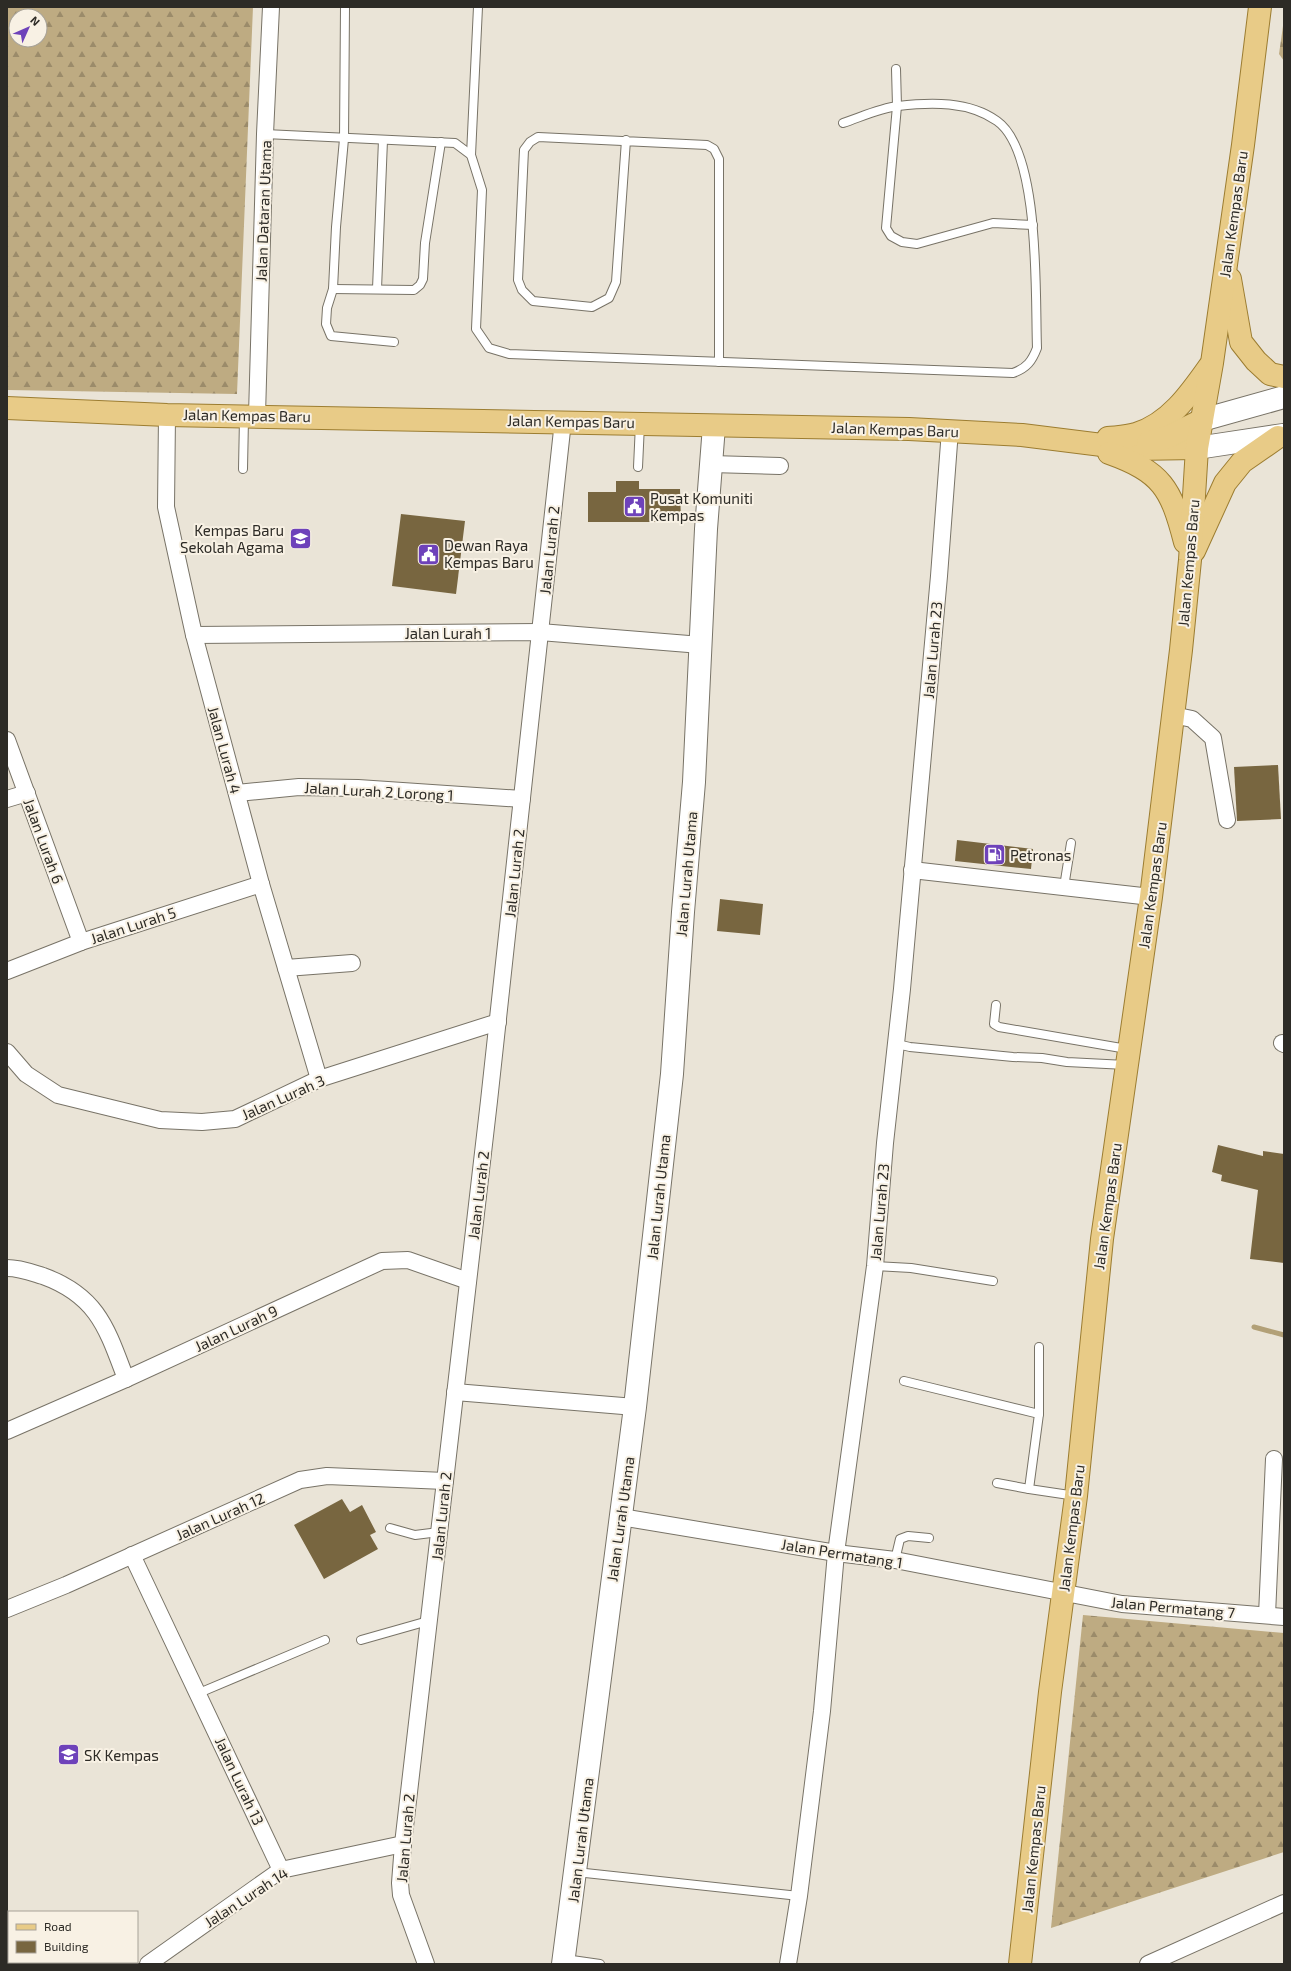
<svg xmlns="http://www.w3.org/2000/svg" width="1291" height="1971" font-family="'Exo 2',sans-serif">
	<style>
		.forest { fill: url(#forest-firs); fill-rule: evenodd }
		.lines { fill: none; stroke-linecap: round; stroke-linejoin: round }
		.stream { stroke: #b2a077; stroke-width: 5 }
		.building { fill: #786640 }
		.lane-casing { stroke: #787367; stroke-width: 10 }
		.street-casing { stroke: #787367; stroke-width: 18 }
		.secondary-casing { stroke: #787367; stroke-width: 24 }
		.primary-casing { stroke: #9c7d31; stroke-width: 24 }
		.lane { stroke: #fff; stroke-width: 8 }
		.street { stroke: #fff; stroke-width: 16 }
		.secondary { stroke: #fff; stroke-width: 22 }
		.primary { stroke: #e8cb87; stroke-width: 22 }
		.labels { text-anchor: middle; dominant-baseline: central; stroke-width: 4; stroke-linejoin: round; paint-order: stroke }
		.street-label { font-size: 15px; fill: #2d2b26; stroke: #f8f1e4 }
		.poi-label { font-size: 15px; fill: #2d2b26; stroke: #f8f1e4; text-anchor: start }
	</style>
	<defs>
		<pattern id="forest-firs" width="22" height="20" patternUnits="userSpaceOnUse"><rect width="22" height="20" fill="#beab82"/><path d="M5 1l3.5 6h-7zM16 11l3.5 6h-7z" fill="#9b8b6a"/></pattern>
	</defs>
	<rect width="100%" height="100%" fill="#eae4d7"/>
	<g class="forest">
		<path d="M 7,7 L 253,7 L 237,394 L 7,390 ZM 16,16 L 40,16 L 40,40 L 16,40 Z"/>
		<path d="M 1284,19 L 1284,61 L 1279,54 Z"/>
		<path d="M 1083,1615 L 1284,1633 L 1284,1852 L 1051,1928 Z"/>
	</g>
	<g class="lines">
		<path class="stream" d="M 1254,1327 L 1284,1335"/>
	</g>
	<g class="building">
		<path d="M 616,481 L 639,481 L 639,489 L 680,489 L 681,522 L 588,522 L 588,492 L 616,492 Z"/>
		<path d="M 401,514 L 465,521 L 456,594 L 392,586 Z"/>
		<path d="M 1278,765 L 1281,819 L 1237,821 L 1234,767 Z"/>
		<path d="M 957,840 L 1033,849 L 1031,869 L 955,861 Z"/>
		<path d="M 720,899 L 763,904 L 760,935 L 717,931 Z"/>
		<path d="M 1218,1145 L 1263,1156 L 1263,1151 L 1284,1154 L 1284,1263 L 1250,1259 L 1258,1190 L 1221,1181 L 1222,1175 L 1212,1172 Z"/>
		<path d="M 342,1499 L 350,1512 L 362,1505 L 376,1532 L 370,1535 L 378,1549 L 324,1579 L 294,1525 Z"/>
	</g>
	<g class="lines">
		<defs>
			<g id="lane">
				<path d="M 345,7 L 344,139 L 336,227 L 333,289 L 327,308 L 326,324 L 331,336 L 394,342"/>
				<path d="M 896,69 L 897,106 L 886,228 L 891,236 L 902,242 L 917,244 L 993,223 L 1033,225"/>
				<path d="M 265,134 L 455,143 L 471,155 L 482,190 L 476,329 L 489,348 L 509,354 L 1013,373 C 1027,368 1032,361 1037,348 C 1035,297 1041,152 997,121 C 969,101 931,102 898,106 C 880,108 861,117 843,123"/>
				<path d="M 626,140 L 616,282 L 609,298 L 592,307 L 533,301 L 522,290 L 518,280 L 524,150 L 530,142 L 538,137 L 707,145 L 714,149 L 719,159 L 719,362"/>
				<path d="M 471,155 L 478,7"/>
				<path d="M 333,289 L 414,290 L 420,285 L 423,279 L 425,243 L 441,142"/>
				<path d="M 377,289 L 383,140"/>
				<path d="M 638,467 L 640,424"/>
				<path d="M 243,469 L 244,418"/>
				<path d="M 1064,887 L 1071,843"/>
				<path d="M 996,1005 L 994,1024 L 999,1027 L 1127,1049"/>
				<path d="M 897,1044 L 910,1047 L 1013,1057 L 1042,1058 L 1067,1062 L 1126,1065"/>
				<path d="M 875,1266 L 911,1268 L 993,1281"/>
				<path d="M 1039,1347 L 1039,1414"/>
				<path d="M 904,1381 L 1039,1414 L 1029,1489 L 1076,1496"/>
				<path d="M 997,1483 L 1029,1489"/>
				<path d="M 390,1528 L 415,1535 L 439,1532"/>
				<path d="M 895,1560 L 900,1539 L 908,1536 L 929,1538"/>
				<path d="M 361,1640 L 428,1621"/>
				<path d="M 199,1693 L 325,1640"/>
				<path d="M 576,1872 L 799,1896"/>
				<path d="M 565,1959 L 600,1964"/>
			</g>
			<g id="street">
				<path d="M 167,415 L 166,507 L 194,635 L 261,884 L 319,1079"/>
				<path d="M 257,415 L 265,134 L 271,7"/>
				<path d="M 711,464 L 780,466"/>
				<path d="M 194,635 L 540,632 L 701,645"/>
				<path d="M 1173,715 L 1192,719 L 1213,738 L 1227,820"/>
				<path d="M 7,740 L 81,942"/>
				<path d="M 237,793 L 299,787 L 358,788 L 522,799"/>
				<path d="M 7,799 L 27,793"/>
				<path d="M 912,870 L 1151,897"/>
				<path d="M 286,968 L 352,963"/>
				<path d="M 7,971 L 81,942 L 261,884"/>
				<path d="M 1282,1043 L 1284,1044"/>
				<path d="M 7,1052 L 26,1074 L 58,1095 L 160,1120 L 202,1122 L 235,1119 L 319,1079 L 498,1022"/>
				<path d="M 7,1268 C 20,1268 30,1272 43,1276 C 98,1296 107,1329 126,1379"/>
				<path d="M 455,1392 L 635,1407"/>
				<path d="M 7,1431 L 126,1379 L 382,1261 L 408,1260 L 468,1281"/>
				<path d="M 621,1517 L 836,1553 L 895,1560 L 1122,1604 L 1284,1617"/>
				<path d="M 132,1555 L 281,1870"/>
				<path d="M 7,1609 L 66,1585 L 300,1480 L 327,1476 L 445,1481"/>
				<path d="M 1267,1615 L 1274,1459"/>
				<path d="M 148,1964 L 281,1870 L 403,1844"/>
				<path d="M 426,1964 L 401,1895 L 400,1883 L 403,1844 L 489,1101 L 563,421"/>
				<path d="M 788,1964 L 799,1896 L 822,1711 L 836,1553 L 875,1266 L 885,1143 L 902,989 L 939,576 L 950,430"/>
				<path d="M 1148,1964 L 1284,1903"/>
			</g>
			<g id="secondary">
				<path d="M 1202,420 L 1284,397"/>
				<path d="M 1197,448 L 1283,435"/>
				<path d="M 563,1964 L 635,1407 L 672,1074 L 683,912 L 694,782 L 706,529 L 714,426"/>
			</g>
			<g id="primary">
				<path d="M 1230,279 L 1241,342 L 1256,361 L 1270,374 L 1284,377"/>
				<path d="M 7,408 L 167,415 L 909,429 L 1022,435 L 1134,449 L 1197,448"/>
				<path d="M 1108,438 C 1117,437 1127,437 1136,434 C 1169,424 1190,394 1209,367"/>
				<path d="M 1148,443 L 1170,436 L 1202,420"/>
				<path d="M 1109,453 C 1162,472 1171,488 1185,542"/>
				<path d="M 1194,551 L 1225,483 L 1242,462 L 1278,437"/>
				<path d="M 1020,1964 L 1050,1692 L 1076,1496 L 1102,1239 L 1151,897 L 1181,650 L 1190,560 L 1197,448 L 1212,363 L 1243,145 L 1260,7"/>
			</g>
		</defs>
		<use href="#lane" class="lane-casing"/>
		<use href="#street" class="street-casing"/>
		<use href="#secondary" class="secondary-casing"/>
		<use href="#primary" class="primary-casing"/>
		<use href="#lane" class="lane"/>
		<use href="#street" class="street"/>
		<use href="#secondary" class="secondary"/>
		<use href="#primary" class="primary"/>
	</g>
	<defs>
		<symbol id="civic-square" viewBox="-11 -11 22 22"><rect x="-9" y="-9" width="18" height="18" rx="4" fill="#6e42ba" stroke="#f8f1e4"/><path d="M-.6-6.5H3V-4.5H.6V-3L4-1V1h2V6H-6V1h2V-1L-.6-3ZM-1.2 2.5V6h2.4V2.5Z" fill="#fff"/></symbol>
		<symbol id="school-square" viewBox="-11 -11 22 22"><rect x="-9" y="-9" width="18" height="18" rx="4" fill="#6e42ba" stroke="#f8f1e4"/><path d="M0-5L7-2L0 1L-7-2ZM-4 1L0 2.5L4 1V4Q0 6-4 4Z" fill="#fff"/></symbol>
		<symbol id="fuel-square" viewBox="-11 -11 22 22"><rect x="-9" y="-9" width="18" height="18" rx="4" fill="#6e42ba" stroke="#f8f1e4"/><path d="M-5.5-6h7V0h2V4h1.3V-2.5L3-4.5l.8-.8L6-3V5H2.5V1h-1V6h-7ZM-4.2-4.7v3.2H.2V-4.7Z" fill="#fff"/></symbol>
	</defs>
	<g fill-rule="evenodd">
		<use href="#civic-square" x="622" y="494" width="25" height="25"/>
		<use href="#school-square" x="288" y="526" width="25" height="25"/>
		<use href="#civic-square" x="416" y="542" width="25" height="25"/>
		<use href="#fuel-square" x="982" y="842" width="25" height="25"/>
		<use href="#school-square" x="56" y="1742" width="25" height="25"/>
	</g>
	<g class="labels">
		<g class="street-label">
			<text transform="translate(263 211) rotate(-88)">Jalan Dataran Utama</text>
			<text transform="translate(1233 214) rotate(-82)">Jalan Kempas Baru</text>
			<text transform="translate(247 415) rotate(1)">Jalan Kempas Baru</text>
			<text transform="translate(571 421) rotate(1)">Jalan Kempas Baru</text>
			<text transform="translate(895 429) rotate(2)">Jalan Kempas Baru</text>
			<text transform="translate(549 550) rotate(-84)">Jalan Lurah 2</text>
			<text transform="translate(1188 563) rotate(-85)">Jalan Kempas Baru</text>
			<text x="448" y="633">Jalan Lurah 1</text>
			<text transform="translate(932 650) rotate(-85)">Jalan Lurah 23</text>
			<text transform="translate(225 750) rotate(75)">Jalan Lurah 4</text>
			<text transform="translate(379 791) rotate(3)">Jalan Lurah 2 Lorong 1</text>
			<text transform="translate(44 841) rotate(70)">Jalan Lurah 6</text>
			<text transform="translate(514 873) rotate(-84)">Jalan Lurah 2</text>
			<text transform="translate(686 874) rotate(-85)">Jalan Lurah Utama</text>
			<text transform="translate(1152 885) rotate(-82)">Jalan Kempas Baru</text>
			<text transform="translate(133 925) rotate(-18)">Jalan Lurah 5</text>
			<text transform="translate(283 1097) rotate(-24)">Jalan Lurah 3</text>
			<text transform="translate(478 1195) rotate(-83)">Jalan Lurah 2</text>
			<text transform="translate(658 1197) rotate(-84)">Jalan Lurah Utama</text>
			<text transform="translate(1107 1206) rotate(-82)">Jalan Kempas Baru</text>
			<text transform="translate(879 1212) rotate(-85)">Jalan Lurah 23</text>
			<text transform="translate(236 1328) rotate(-25)">Jalan Lurah 9</text>
			<text transform="translate(220 1516) rotate(-24)">Jalan Lurah 12</text>
			<text transform="translate(441 1516) rotate(-84)">Jalan Lurah 2</text>
			<text transform="translate(620 1519) rotate(-82)">Jalan Lurah Utama</text>
			<text transform="translate(1071 1528) rotate(-83)">Jalan Kempas Baru</text>
			<text transform="translate(842 1553) rotate(9)">Jalan Permatang 1</text>
			<text transform="translate(1173 1607) rotate(5)">Jalan Permatang 7</text>
			<text transform="translate(240 1781) rotate(65)">Jalan Lurah 13</text>
			<text transform="translate(405 1838) rotate(-85)">Jalan Lurah 2</text>
			<text transform="translate(580 1840) rotate(-83)">Jalan Lurah Utama</text>
			<text transform="translate(1033 1849) rotate(-84)">Jalan Kempas Baru</text>
			<text transform="translate(246 1897) rotate(-33)">Jalan Lurah 14</text>
		</g>
		<g class="poi-label">
			<text x="650" y="498">Pusat Komuniti<tspan x="650" dy="17">Kempas</tspan></text>
			<text x="284" y="530" text-anchor="end">Kempas Baru<tspan x="284" dy="17">Sekolah Agama</tspan></text>
			<text x="444" y="545">Dewan Raya<tspan x="444" dy="17">Kempas Baru</tspan></text>
			<text x="1010" y="855">Petronas</text>
			<text x="84" y="1755">SK Kempas</text>
		</g>
	</g>
	<rect width="1291" height="1971" fill="none" stroke="#2d2b26" stroke-width="16"/>
	<rect x="8" y="1911" width="130" height="52" fill="#f8f1e4" stroke="#a7a298"/>
	<rect x="16" y="1924" width="20" height="6" fill="#e8cb87" stroke="#a7a298"/>
	<text x="44" y="1931" font-size="12" fill="#2d2b26">Road</text>
	<rect x="16" y="1941" width="20" height="12" fill="#786640" stroke="#a7a298"/>
	<text x="44" y="1951" font-size="12" fill="#2d2b26">Building</text>
	<g transform="translate(28 28) rotate(45)"><circle r="19" fill="#f8f1e4" stroke="#a7a298"/>
	<path d="M0-3L7 15L0 10L-7 15Z" fill="#6e42ba"/>
	<text y="-6" font-size="11" font-weight="bold" text-anchor="middle" fill="#2d2b26">N</text>
	</g>
</svg>
